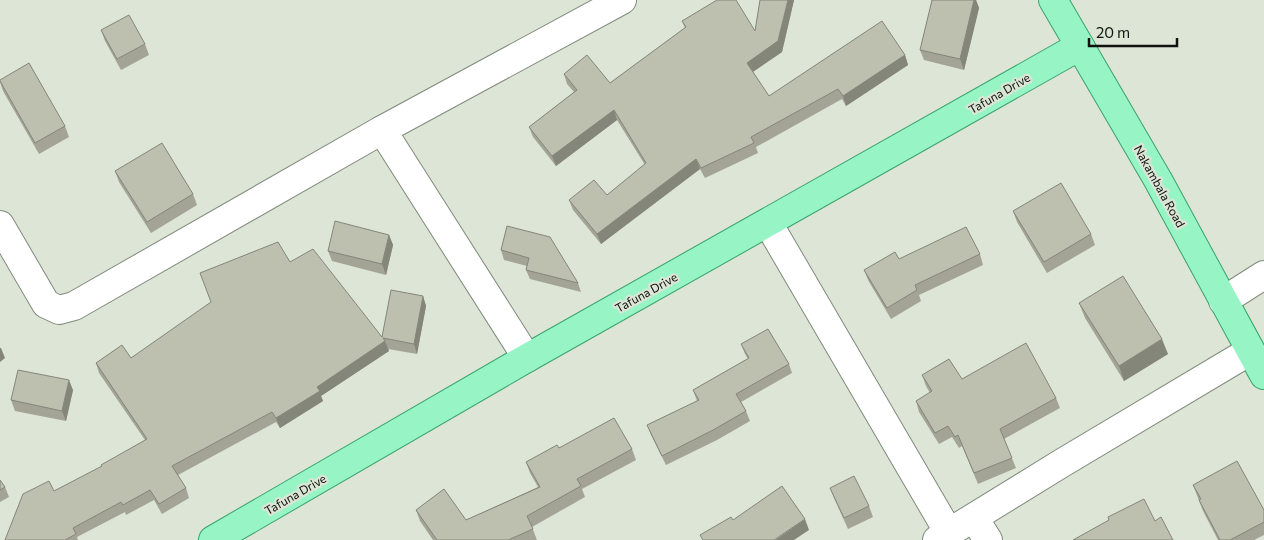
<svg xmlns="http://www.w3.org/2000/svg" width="1264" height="540" font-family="Commissioner,sans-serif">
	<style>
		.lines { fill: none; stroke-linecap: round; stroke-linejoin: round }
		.minor-casing { stroke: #818a7c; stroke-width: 30 }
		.major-casing { stroke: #3aa26b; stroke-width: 30 }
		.minor { stroke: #fff; stroke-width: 28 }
		.major { stroke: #97f5c5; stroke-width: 28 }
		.wall { fill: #a3a496 }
		.shaded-wall { fill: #84867a }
		.building { fill: #bdbfaf; stroke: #84867a }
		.labels { text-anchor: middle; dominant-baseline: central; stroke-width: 4.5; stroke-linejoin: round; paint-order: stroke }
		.street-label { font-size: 12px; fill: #0f120d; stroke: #dce5d6 }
	</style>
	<rect width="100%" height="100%" fill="#dce5d6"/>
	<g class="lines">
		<defs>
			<g id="minor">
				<path d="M 382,130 L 527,358"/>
				<path d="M 768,223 L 949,533"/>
				<path d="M 0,225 L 46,304 L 59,310 L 74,306 L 382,130 L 622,0"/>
				<path d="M 1223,301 L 1264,275"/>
				<path d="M 974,518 L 988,540"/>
				<path d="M 937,540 L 1062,463 L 1250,351"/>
			</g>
			<g id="major">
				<path d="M 1053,0 L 1158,180 L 1264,375"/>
				<path d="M 213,540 L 527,358 L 1080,46"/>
			</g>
		</defs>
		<use href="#minor" class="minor-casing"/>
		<use href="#major" class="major-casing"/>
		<use href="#minor" class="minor"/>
		<use href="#major" class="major"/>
	</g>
	<g class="wall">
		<path d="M 760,0 L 794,0 L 782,52 L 753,72 L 769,96 L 905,55 L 908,65 L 846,106 L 842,99 L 756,147 L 758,153 L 705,178 L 700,169 L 601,244 L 573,210 L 569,200 L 607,195 L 645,165 L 617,120 L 556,166 L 533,137 L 529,127 L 574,92 L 567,84 L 564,74 L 610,83 L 685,28 L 682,21 L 755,31 Z"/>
		<path d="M 932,0 L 976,0 L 979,8 L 964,70 L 924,60 L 920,50 Z"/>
		<path d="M 101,30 L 145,44 L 149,55 L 121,70 L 105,41 Z"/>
		<path d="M 0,80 L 65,126 L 69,137 L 39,154 L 3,91 L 0,82 Z"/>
		<path d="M 115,171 L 193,194 L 197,205 L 151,233 L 119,182 Z"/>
		<path d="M 1013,211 L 1091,234 L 1095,245 L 1047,273 L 1017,222 Z"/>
		<path d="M 507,226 L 578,283 L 581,292 L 530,279 L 526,270 L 527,266 L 504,260 L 501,250 Z"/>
		<path d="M 389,235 L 393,245 L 386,275 L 332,261 L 328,251 Z"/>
		<path d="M 980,254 L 983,265 L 919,295 L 921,301 L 891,319 L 868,280 L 864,270 L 899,259 Z"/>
		<path d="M 290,262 L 382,337 L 423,296 L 426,306 L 417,354 L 388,349 L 389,351 L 321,396 L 323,401 L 280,428 L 276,422 L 178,475 L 186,488 L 189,498 L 162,514 L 154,500 L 126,515 L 125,512 L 77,537 L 78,540 L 5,540 L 102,466 L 145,440 L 99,373 L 96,363 L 131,358 Z"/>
		<path d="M 1079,303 L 1168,354 L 1124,381 L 1085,318 Z"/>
		<path d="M 741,344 L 789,364 L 792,373 L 741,402 L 746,411 L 750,421 L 717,440 L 666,465 L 651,435 L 647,425 L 697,401 L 693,390 L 748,359 L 745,354 Z"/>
		<path d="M 922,375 L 962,379 L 1056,398 L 1060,408 L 1004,439 L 1016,468 L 978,484 L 962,446 L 959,448 L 952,437 L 939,444 L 919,412 L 916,401 L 930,393 L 926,386 Z"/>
		<path d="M 73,390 L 66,421 L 15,411 L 11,400 Z"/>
		<path d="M 559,448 L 632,449 L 636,460 L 582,489 L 585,497 L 532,527 L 537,540 L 433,540 L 420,521 L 416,510 L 466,520 L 538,487 L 530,473 L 526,462 Z"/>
		<path d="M 0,480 L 5,487 L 9,497 L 0,502 Z"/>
		<path d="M 1193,485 L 1264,510 L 1264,535 L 1254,540 L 1218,540 L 1203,511 Z"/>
		<path d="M 830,488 L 869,506 L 873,517 L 848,529 L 834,498 Z"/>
	</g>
	<g class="shaded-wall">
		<path d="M 788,0 L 794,0 L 782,52 L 751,73 L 747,63 Z"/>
		<path d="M 974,0 L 976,0 L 979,8 L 964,70 L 960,59 Z"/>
		<path d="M 905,55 L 908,65 L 846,106 L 843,96 Z"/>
		<path d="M 614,110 L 617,120 L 556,166 L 552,156 Z"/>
		<path d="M 696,159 L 700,169 L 601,244 L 597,234 Z"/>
		<path d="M 389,235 L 393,245 L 386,275 L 382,264 Z"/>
		<path d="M 423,296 L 426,306 L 417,354 L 414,344 Z"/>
		<path d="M 1162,339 L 1168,354 L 1124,381 L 1119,366 Z"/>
		<path d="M 385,341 L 389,351 L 321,396 L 323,401 L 280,428 L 276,418 L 317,387 Z"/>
		<path d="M 0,348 L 1,348 L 5,358 L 0,362 Z"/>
		<path d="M 69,380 L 73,390 L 66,421 L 62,411 Z"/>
		<path d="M 805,519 L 809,530 L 794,540 L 775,540 Z"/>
	</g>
	<g class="building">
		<path d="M 717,0 L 736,0 L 755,31 L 760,0 L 788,0 L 778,41 L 747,63 L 769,96 L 882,21 L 905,55 L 843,96 L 838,89 L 751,137 L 754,143 L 701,168 L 696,159 L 597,234 L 569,200 L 594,180 L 607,195 L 646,163 L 614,110 L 552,156 L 529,127 L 577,90 L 564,74 L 587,55 L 610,83 L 686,27 L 682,21 Z"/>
		<path d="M 932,0 L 974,0 L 960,59 L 920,50 Z"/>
		<path d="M 129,15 L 145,44 L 117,59 L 101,30 Z"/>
		<path d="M 29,63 L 65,126 L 35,143 L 0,81 L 0,80 Z"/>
		<path d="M 162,143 L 193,194 L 147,222 L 115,171 Z"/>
		<path d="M 1061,183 L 1091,234 L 1044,262 L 1013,211 Z"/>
		<path d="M 335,221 L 389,235 L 382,264 L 328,251 Z"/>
		<path d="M 507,226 L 550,237 L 578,283 L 526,270 L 529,258 L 501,250 Z"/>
		<path d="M 966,227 L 980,254 L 915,285 L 917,290 L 887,308 L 864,270 L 895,252 L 899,259 Z"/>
		<path d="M 278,242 L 290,262 L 313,249 L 382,337 L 391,290 L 423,296 L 414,344 L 383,338 L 385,341 L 317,387 L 320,391 L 276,418 L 272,412 L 172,466 L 186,488 L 159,504 L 150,490 L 123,505 L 121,502 L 73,528 L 76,534 L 65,540 L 5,540 L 23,494 L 49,481 L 54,491 L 102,466 L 101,465 L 147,439 L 96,363 L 122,345 L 131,358 L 211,302 L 200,273 Z"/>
		<path d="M 1123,276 L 1162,339 L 1119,366 L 1079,303 Z"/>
		<path d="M 768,329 L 789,364 L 736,394 L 746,411 L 713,430 L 662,456 L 647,425 L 699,400 L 693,390 L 749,358 L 741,344 Z"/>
		<path d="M 1026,343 L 1056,398 L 1000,429 L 1012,458 L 974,473 L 958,435 L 955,437 L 948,426 L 935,433 L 916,401 L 932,391 L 922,375 L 949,359 L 962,379 Z"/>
		<path d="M 18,370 L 69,380 L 62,411 L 11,400 Z"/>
		<path d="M 614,418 L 632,449 L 577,479 L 581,486 L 527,516 L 533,529 L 508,540 L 437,540 L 416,510 L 444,489 L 466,520 L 540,487 L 526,462 L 557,445 L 559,448 Z"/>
		<path d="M 1237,461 L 1264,510 L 1264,522 L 1230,540 L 1220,540 L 1199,500 L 1201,499 L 1193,485 Z"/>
		<path d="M 854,476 L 869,506 L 844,518 L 830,488 Z"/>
		<path d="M 0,480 L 5,487 L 0,490 Z"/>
		<path d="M 782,486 L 805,519 L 774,540 L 703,540 L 700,535 L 731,517 L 733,520 Z"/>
		<path d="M 1144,499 L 1155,521 L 1161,517 L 1173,540 L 1073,540 L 1109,520 L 1108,517 Z"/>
	</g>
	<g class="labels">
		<g class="street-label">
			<text transform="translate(999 93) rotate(-30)">Tafuna Drive</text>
			<text transform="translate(1160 186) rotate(61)">Nakambala Road</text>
			<text transform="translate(646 292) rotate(-29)">Tafuna Drive</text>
			<text transform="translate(295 494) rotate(-30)">Tafuna Drive</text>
		</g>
	</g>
	<path d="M1089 38v8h88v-8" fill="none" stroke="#0f120d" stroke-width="2.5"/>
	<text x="1096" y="38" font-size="15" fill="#0f120d" stroke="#dce5d6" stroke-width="4" paint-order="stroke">20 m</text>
</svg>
